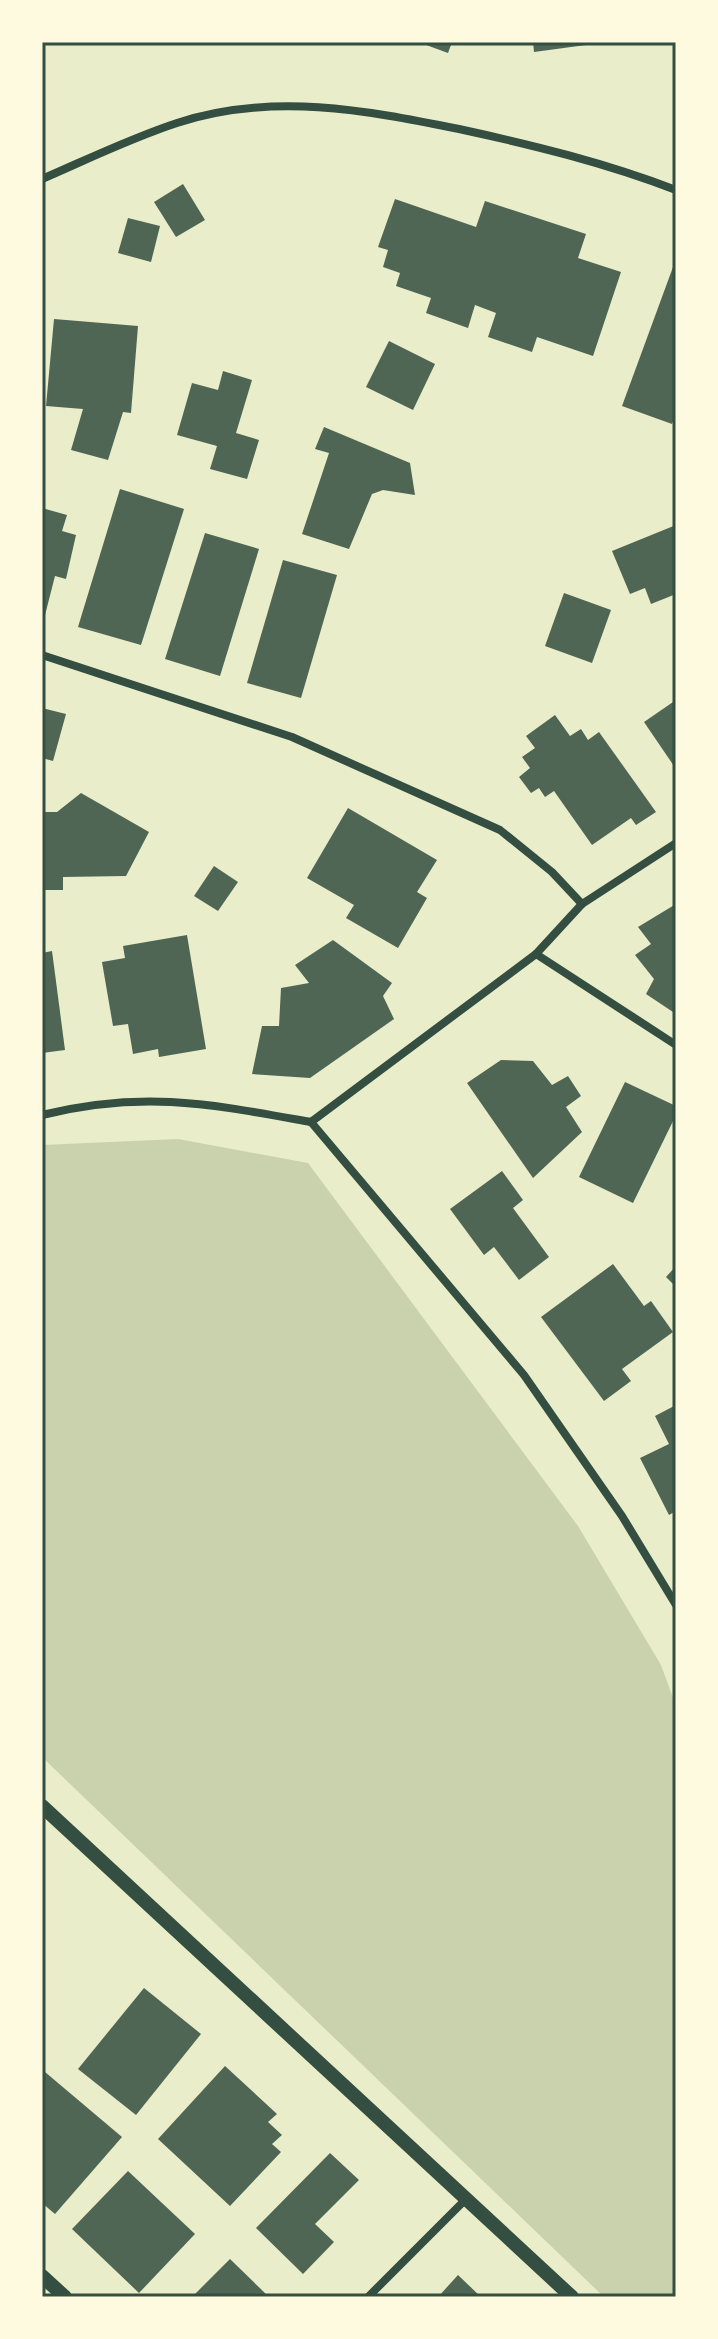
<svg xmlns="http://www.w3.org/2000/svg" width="718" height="2339" font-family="'Roboto Condensed',sans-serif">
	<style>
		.green { fill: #cad2ad }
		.building { fill: #4f6655 }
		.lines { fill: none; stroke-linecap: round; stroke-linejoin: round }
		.minor { stroke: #344e41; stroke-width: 8 }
		.tertiary { stroke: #344e41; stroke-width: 14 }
		.neatline { fill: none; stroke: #344e41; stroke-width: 3 }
	</style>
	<rect width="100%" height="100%" fill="#e9edc9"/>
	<path class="green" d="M 178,1139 L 308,1163 L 578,1526 L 661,1665 L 676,1706 L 676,2297 L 604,2297 L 42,1757 L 42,1145 Z"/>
	<g class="building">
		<path d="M 418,42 L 452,42 L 448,53 Z"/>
		<path d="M 533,42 L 586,42 L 586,45 L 534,52 Z"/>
		<path d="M 183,184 L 205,220 L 176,237 L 154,202 Z"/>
		<path d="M 395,199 L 476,227 L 485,201 L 586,234 L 578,258 L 621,272 L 593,356 L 537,337 L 532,352 L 488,337 L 496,313 L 475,305 L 468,328 L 426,313 L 431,298 L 396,286 L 400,273 L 383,267 L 388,250 L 378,247 Z"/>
		<path d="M 128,218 L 160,226 L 151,262 L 118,253 Z"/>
		<path d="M 673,267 L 676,413 L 672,424 L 622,406 Z"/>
		<path d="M 54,319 L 138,326 L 131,413 L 123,412 L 108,460 L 71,450 L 83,409 L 46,406 Z"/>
		<path d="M 389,341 L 435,364 L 413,410 L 366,387 Z"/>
		<path d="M 223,371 L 252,380 L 236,433 L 259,440 L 247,479 L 210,469 L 217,446 L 177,435 L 192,383 L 218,390 Z"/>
		<path d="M 324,427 L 410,463 L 415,495 L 383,490 L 372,494 L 349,549 L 302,534 L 329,453 L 315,449 Z"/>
		<path d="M 120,489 L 184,509 L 141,645 L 78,627 Z"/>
		<path d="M 42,508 L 67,515 L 62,531 L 76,535 L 66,579 L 55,576 L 43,623 Z"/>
		<path d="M 676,525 L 676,594 L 651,604 L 645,588 L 630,594 L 612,551 Z"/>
		<path d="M 205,533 L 259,549 L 220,676 L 165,659 Z"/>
		<path d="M 283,560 L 337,575 L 301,698 L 247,683 Z"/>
		<path d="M 564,593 L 611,610 L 592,663 L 545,646 Z"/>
		<path d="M 676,700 L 676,769 L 644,722 Z"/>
		<path d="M 42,708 L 66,714 L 53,761 L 42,758 Z"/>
		<path d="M 555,715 L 570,736 L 581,729 L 588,740 L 599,732 L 656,812 L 636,825 L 631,818 L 592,845 L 554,791 L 545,797 L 539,788 L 531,793 L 519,777 L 530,768 L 522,757 L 535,748 L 526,736 Z"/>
		<path d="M 81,793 L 149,832 L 126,876 L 63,877 L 63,890 L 42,890 L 42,812 L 57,812 Z"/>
		<path d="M 348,808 L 437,860 L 417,892 L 427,898 L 398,948 L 346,918 L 354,905 L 307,878 Z"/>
		<path d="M 214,866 L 238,882 L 218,911 L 194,896 Z"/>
		<path d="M 676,904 L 676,1014 L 646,994 L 654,979 L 635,955 L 651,944 L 638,927 Z"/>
		<path d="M 187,935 L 206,1049 L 159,1057 L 158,1049 L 133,1054 L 128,1024 L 113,1026 L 102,962 L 125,958 L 123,946 Z"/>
		<path d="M 333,940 L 392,983 L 383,996 L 394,1019 L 310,1078 L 252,1074 L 262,1026 L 279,1026 L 281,988 L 309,983 L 295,965 Z"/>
		<path d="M 52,951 L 65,1050 L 42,1053 L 42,953 Z"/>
		<path d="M 501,1060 L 533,1061 L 552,1085 L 568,1076 L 581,1096 L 566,1107 L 582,1132 L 533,1178 L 467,1083 Z"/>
		<path d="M 625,1082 L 676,1106 L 676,1115 L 633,1203 L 579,1177 Z"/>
		<path d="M 502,1171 L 523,1200 L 513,1208 L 549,1257 L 519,1280 L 494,1247 L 484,1255 L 450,1209 Z"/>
		<path d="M 613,1264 L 644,1306 L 651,1301 L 673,1332 L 622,1369 L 631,1381 L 604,1401 L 541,1317 Z"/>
		<path d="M 676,1266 L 676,1287 L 666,1277 Z"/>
		<path d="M 676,1405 L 676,1511 L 669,1515 L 640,1458 L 669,1444 L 655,1416 Z"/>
		<path d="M 144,1988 L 201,2034 L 136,2115 L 78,2069 Z"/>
		<path d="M 225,2066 L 277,2114 L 268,2122 L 282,2135 L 272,2144 L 281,2152 L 230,2206 L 158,2139 Z"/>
		<path d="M 45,2072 L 122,2137 L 55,2214 L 42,2203 L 42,2076 Z"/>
		<path d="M 330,2153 L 359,2180 L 315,2224 L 334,2242 L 303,2274 L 256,2228 Z"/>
		<path d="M 128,2171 L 195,2234 L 139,2293 L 72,2229 Z"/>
		<path d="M 230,2259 L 269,2297 L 192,2297 Z"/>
		<path d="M 458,2275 L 481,2297 L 438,2297 Z"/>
	</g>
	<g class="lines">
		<g class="minor">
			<path d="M 42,179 C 86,160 131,138 177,123 C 272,92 365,110 459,129 C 533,145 606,163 676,190"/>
			<path d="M 42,655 L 292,737 L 500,830 L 552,872 L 582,904"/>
			<path d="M 536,954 L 676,1045"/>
			<path d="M 42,1115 C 144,1090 210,1104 311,1122"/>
			<path d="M 311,1122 L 524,1375 L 622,1516 L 676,1605"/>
			<path d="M 311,1122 L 536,954 L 582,904 L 676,843"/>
			<path d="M 368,2297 L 465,2200"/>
		</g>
		<g class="tertiary">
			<path d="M 42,1806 L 572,2297"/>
			<path d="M 42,2276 L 65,2297"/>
		</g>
	</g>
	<rect width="718" height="2339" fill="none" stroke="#fefae0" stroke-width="88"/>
	<rect x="44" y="44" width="630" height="2251" class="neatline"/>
</svg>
